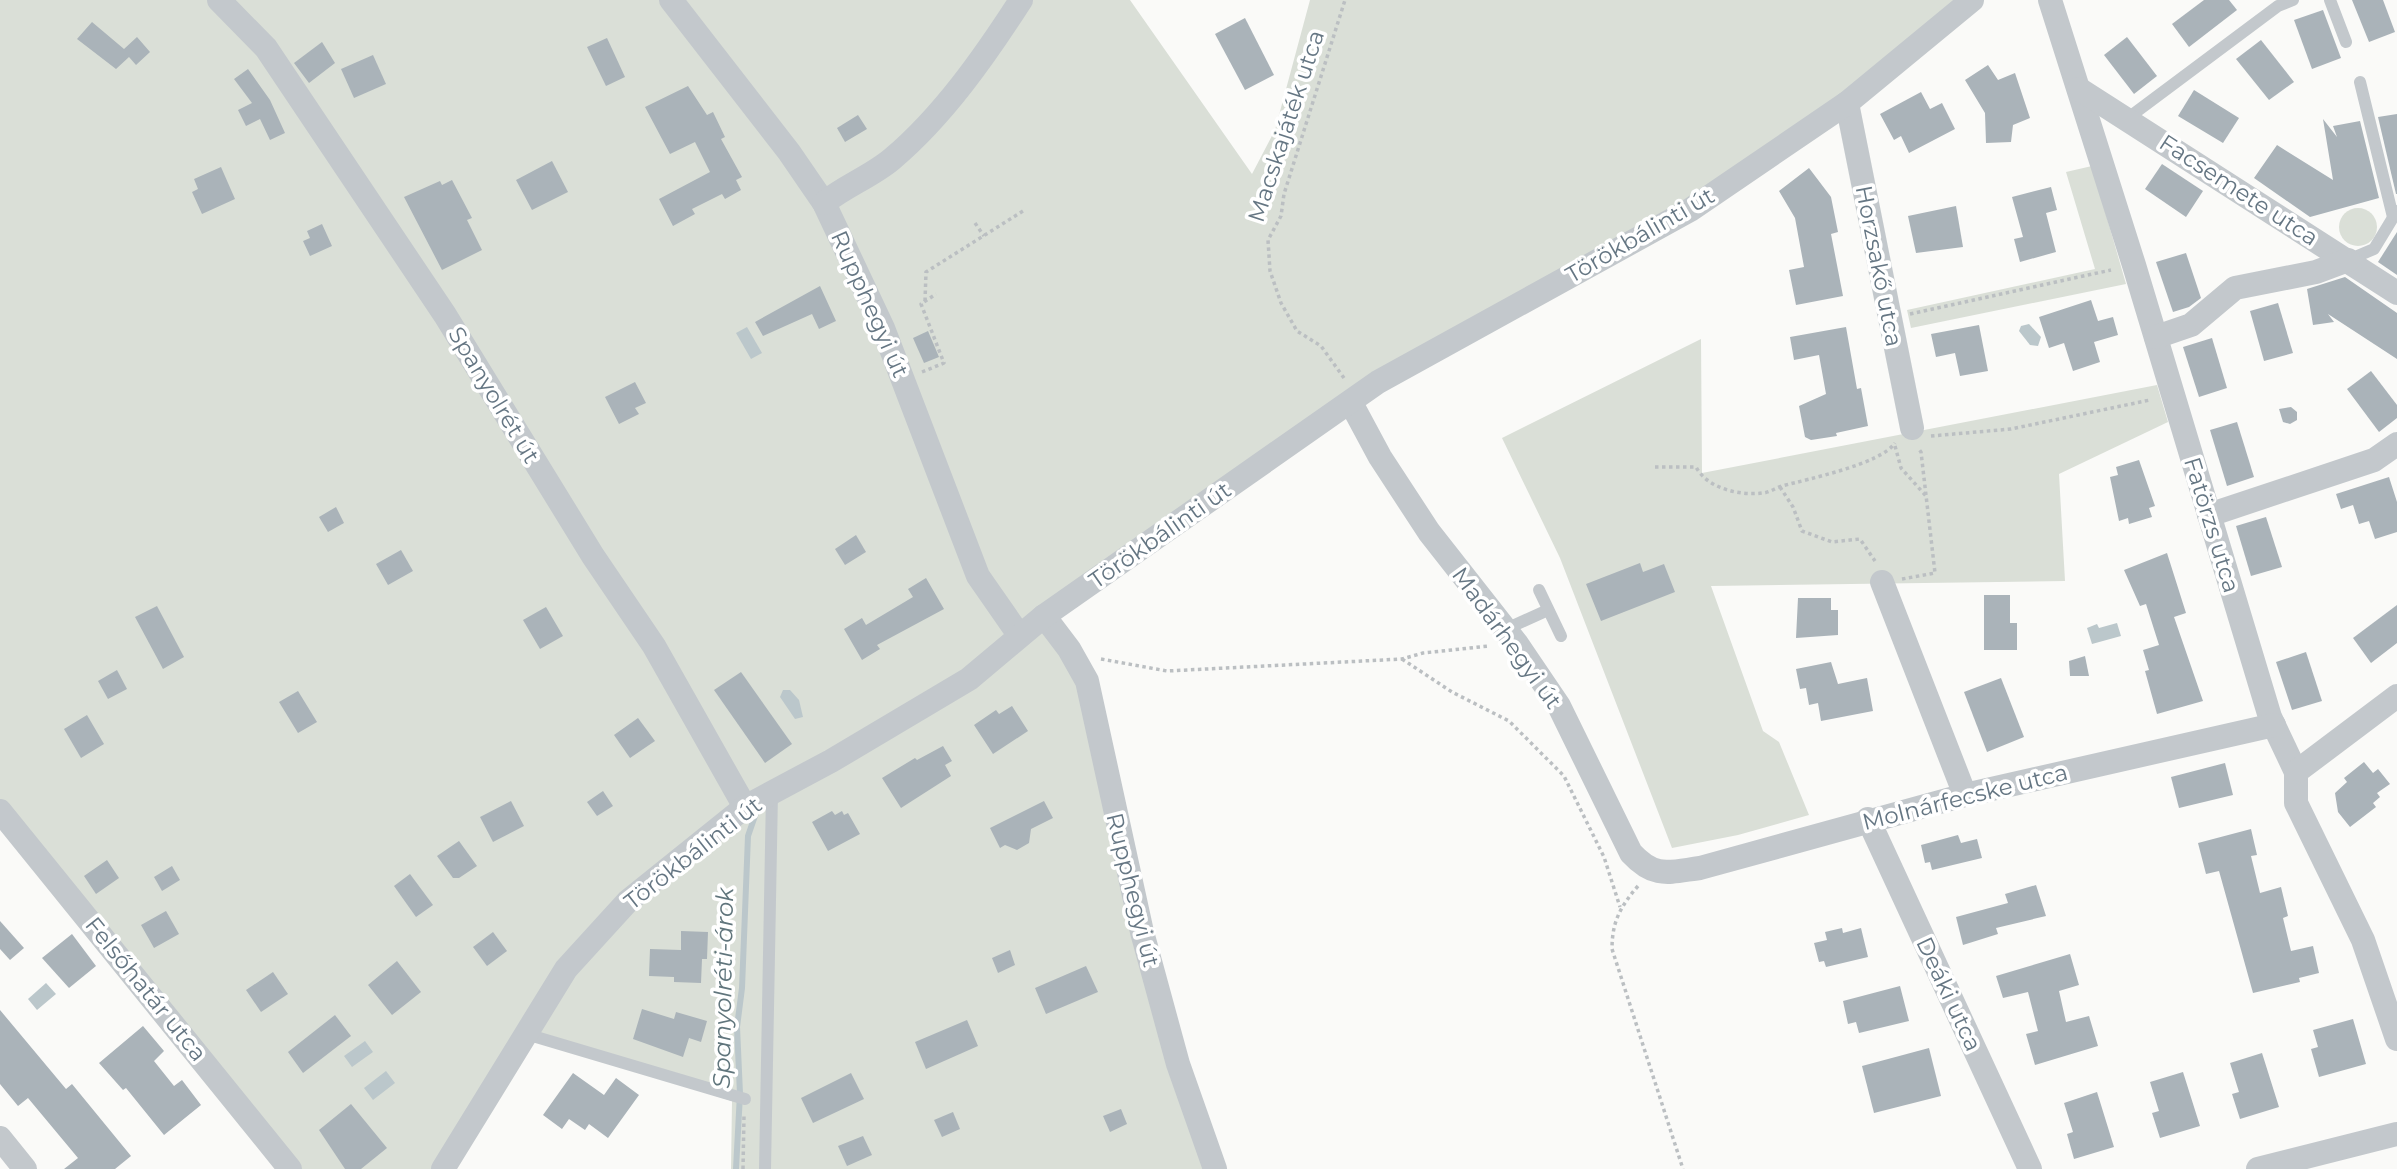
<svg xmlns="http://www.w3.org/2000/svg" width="2397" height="1169" font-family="Montserrat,sans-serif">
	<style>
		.green { fill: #dadfd7 }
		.water { fill: #bbc7cb }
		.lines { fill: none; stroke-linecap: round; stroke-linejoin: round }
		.stream { stroke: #bbc7cb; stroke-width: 6 }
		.building { fill: #aab3b9 }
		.path { stroke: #bbbfc2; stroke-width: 3.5; stroke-dasharray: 3.5 3.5; stroke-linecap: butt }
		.lane { stroke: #c3c8cc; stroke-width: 12 }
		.street { stroke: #c3c8cc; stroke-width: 24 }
		.labels { text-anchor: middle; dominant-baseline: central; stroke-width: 7; stroke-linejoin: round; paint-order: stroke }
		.street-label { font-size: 23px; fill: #657683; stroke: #fff }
		.water-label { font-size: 24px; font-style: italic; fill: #60757c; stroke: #fff }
	</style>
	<rect width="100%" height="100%" fill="#fafaf8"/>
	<g class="green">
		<path d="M 0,0 L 1130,0 L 1252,174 L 1275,130 L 1310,0 L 1972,0 L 1847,103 L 1378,382 L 1044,616 L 1069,649 L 1215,1169 L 731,1169 L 732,1101 L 535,1040 L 446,1169 L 290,1169 L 0,811 Z"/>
		<path d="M 2092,166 L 2126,284 L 1911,328 L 1907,310 L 2095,269 L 2066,172 Z"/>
		<circle cx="2358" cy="227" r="19"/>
		<path d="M 1701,339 L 1702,473 L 2157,385 L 2168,422 L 2059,474 L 2065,581 L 1711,586 L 1763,731 L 1779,742 L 1809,815 L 1738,835 L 1672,848 L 1560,558 L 1502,438 Z"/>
	</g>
	<g class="water">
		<path d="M 2029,324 L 2041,337 L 2038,346 L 2030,345 L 2019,331 L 2021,326 Z"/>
		<path d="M 747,327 L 762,353 L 751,359 L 736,333 Z"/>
		<path d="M 2117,623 L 2121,636 L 2092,644 L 2087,628 L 2097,624 L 2099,628 Z"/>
		<path d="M 783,690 L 790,690 L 799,700 L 803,717 L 795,719 L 780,697 Z"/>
		<path d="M 46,983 L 56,994 L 37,1010 L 28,999 Z"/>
		<path d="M 365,1041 L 373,1052 L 352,1067 L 344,1056 Z"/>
		<path d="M 386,1071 L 395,1083 L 373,1100 L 364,1088 Z"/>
	</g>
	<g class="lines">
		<path class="stream" d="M 736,1169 L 740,1094 L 737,1027 L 742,988 L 748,836 L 757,810"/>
	</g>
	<g class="building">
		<path d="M 2204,0 L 2229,0 L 2237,10 L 2189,47 L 2172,24 Z"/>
		<path d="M 2352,0 L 2383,0 L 2395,32 L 2369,42 Z"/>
		<path d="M 2323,10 L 2341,58 L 2312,69 L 2294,20 Z"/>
		<path d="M 1245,18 L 1274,75 L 1245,90 L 1215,34 Z"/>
		<path d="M 92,22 L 124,49 L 137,37 L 150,52 L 136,65 L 129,57 L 116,69 L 77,39 Z"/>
		<path d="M 2127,37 L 2157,76 L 2134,94 L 2104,55 Z"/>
		<path d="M 607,38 L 625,77 L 606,86 L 587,47 Z"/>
		<path d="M 2261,40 L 2294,82 L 2269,100 L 2236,59 Z"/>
		<path d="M 322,42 L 335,63 L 309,83 L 294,63 Z"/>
		<path d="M 373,55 L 386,84 L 354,98 L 341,69 Z"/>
		<path d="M 1988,65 L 1998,80 L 2015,73 L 2030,118 L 2013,125 L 2011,142 L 1986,143 L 1985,113 L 1965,80 Z"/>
		<path d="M 248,69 L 270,100 L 285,133 L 270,140 L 260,119 L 246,126 L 238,110 L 252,103 L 234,79 Z"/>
		<path d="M 688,86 L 707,115 L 713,112 L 725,137 L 721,139 L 742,177 L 736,180 L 741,190 L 725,199 L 722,194 L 692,209 L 695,214 L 673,226 L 659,199 L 710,172 L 695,142 L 670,154 L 645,107 Z"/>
		<path d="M 2194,90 L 2239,118 L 2223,143 L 2178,116 Z"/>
		<path d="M 1921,92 L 1930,109 L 1942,103 L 1955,129 L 1909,153 L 1901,136 L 1894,140 L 1880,114 Z"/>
		<path d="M 2397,114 L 2397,194 L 2396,194 L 2378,117 Z"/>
		<path d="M 858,115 L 867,129 L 845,142 L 837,128 Z"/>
		<path d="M 2323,119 L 2337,137 L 2333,126 L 2360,121 L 2379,198 L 2310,217 L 2254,178 L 2277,145 L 2333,180 Z"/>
		<path d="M 552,161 L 568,192 L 532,210 L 516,180 Z"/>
		<path d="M 2162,164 L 2203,191 L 2186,217 L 2145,189 Z"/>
		<path d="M 221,167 L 235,199 L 202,214 L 192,192 L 198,189 L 194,179 Z"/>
		<path d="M 1809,168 L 1831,197 L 1838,232 L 1831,234 L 1843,296 L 1796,305 L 1789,270 L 1804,267 L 1795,218 L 1779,191 Z"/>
		<path d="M 452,180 L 472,218 L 467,220 L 482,250 L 442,270 L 404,197 L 440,181 L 442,185 Z"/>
		<path d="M 2051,187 L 2057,210 L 2046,213 L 2056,252 L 2020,262 L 2014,239 L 2023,237 L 2012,197 Z"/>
		<path d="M 1956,206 L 1963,247 L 1916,253 L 1908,216 Z"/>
		<path d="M 322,224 L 332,246 L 310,256 L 303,241 L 310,238 L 307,231 Z"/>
		<path d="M 2397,232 L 2397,275 L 2378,262 Z"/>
		<path d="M 2186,253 L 2201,298 L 2189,307 L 2173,312 L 2156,262 Z"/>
		<path d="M 2345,277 L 2397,313 L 2397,359 L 2328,314 L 2334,322 L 2313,325 L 2307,289 Z"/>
		<path d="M 820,286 L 836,321 L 819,329 L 812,314 L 763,336 L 755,322 Z"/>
		<path d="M 2091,300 L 2098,321 L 2113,317 L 2118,335 L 2094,342 L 2100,362 L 2073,371 L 2064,343 L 2049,348 L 2039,317 Z"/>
		<path d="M 2278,303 L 2293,353 L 2264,361 L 2250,311 Z"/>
		<path d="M 1979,325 L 1988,371 L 1960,376 L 1955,353 L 1936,357 L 1931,334 Z"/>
		<path d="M 1846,327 L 1857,389 L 1861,388 L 1868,426 L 1836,433 L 1837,436 L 1811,440 L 1805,437 L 1799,406 L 1826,394 L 1819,355 L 1794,360 L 1790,337 Z"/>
		<path d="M 928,331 L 939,357 L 924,363 L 913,338 Z"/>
		<path d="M 2212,338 L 2227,388 L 2199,397 L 2183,347 Z"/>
		<path d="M 2371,371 L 2397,405 L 2397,418 L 2379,432 L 2347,389 Z"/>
		<path d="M 635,382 L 646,403 L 635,408 L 639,414 L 619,424 L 605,397 Z"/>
		<path d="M 2291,407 L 2297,412 L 2297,420 L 2290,424 L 2283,422 L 2279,409 Z"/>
		<path d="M 2237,422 L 2254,477 L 2227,486 L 2210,430 Z"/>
		<path d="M 2139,460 L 2155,506 L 2149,508 L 2152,517 L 2129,524 L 2128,518 L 2119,521 L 2110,477 L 2118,475 L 2116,467 Z"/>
		<path d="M 2389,477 L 2397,502 L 2397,532 L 2375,539 L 2369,521 L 2359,524 L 2353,505 L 2341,509 L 2336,494 Z"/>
		<path d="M 336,507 L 344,523 L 328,532 L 319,517 Z"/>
		<path d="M 2266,517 L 2282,567 L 2251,576 L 2236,526 Z"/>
		<path d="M 856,535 L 866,552 L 845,565 L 835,549 Z"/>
		<path d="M 401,550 L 413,571 L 388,585 L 376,564 Z"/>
		<path d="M 2167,553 L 2186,613 L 2174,617 L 2203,701 L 2157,714 L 2145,671 L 2149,670 L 2143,650 L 2159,645 L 2146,604 L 2140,606 L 2124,570 Z"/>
		<path d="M 1640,563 L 1643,572 L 1664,564 L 1675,592 L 1601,621 L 1586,584 Z"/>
		<path d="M 926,578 L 944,609 L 877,645 L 880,649 L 862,660 L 844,629 L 862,618 L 866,625 L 913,597 L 908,589 Z"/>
		<path d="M 1984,595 L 2010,595 L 2010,623 L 2017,623 L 2017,650 L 1984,650 Z"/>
		<path d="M 1798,598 L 1831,598 L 1831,610 L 1838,610 L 1838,635 L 1796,638 Z"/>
		<path d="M 2397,605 L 2397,643 L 2371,663 L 2353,638 Z"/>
		<path d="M 157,606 L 184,657 L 163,669 L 135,617 Z"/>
		<path d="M 546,607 L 563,636 L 540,649 L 523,620 Z"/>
		<path d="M 2306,652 L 2322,701 L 2292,710 L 2276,662 Z"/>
		<path d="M 2085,656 L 2089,676 L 2070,676 L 2069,661 Z"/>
		<path d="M 1831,662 L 1838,684 L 1867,678 L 1873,711 L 1821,721 L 1818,703 L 1809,705 L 1806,688 L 1800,689 L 1796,669 Z"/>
		<path d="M 117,670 L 127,689 L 108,699 L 98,681 Z"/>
		<path d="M 741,672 L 792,744 L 765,763 L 714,690 Z"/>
		<path d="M 2001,678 L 2024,737 L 1987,752 L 1964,692 Z"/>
		<path d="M 298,691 L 317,722 L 298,733 L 279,702 Z"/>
		<path d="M 1012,706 L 1028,731 L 993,754 L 974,725 L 996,710 L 999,714 Z"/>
		<path d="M 87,715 L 104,744 L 81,758 L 64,729 Z"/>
		<path d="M 638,718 L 655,741 L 630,758 L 614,735 Z"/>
		<path d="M 943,746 L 952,761 L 945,765 L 951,776 L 901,808 L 882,778 L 915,758 L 917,760 Z"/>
		<path d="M 2364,762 L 2373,773 L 2378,769 L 2390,784 L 2377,793 L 2380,797 L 2373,803 L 2376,807 L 2350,827 L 2338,812 L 2335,793 L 2347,782 L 2344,778 Z"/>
		<path d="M 2225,763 L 2233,795 L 2179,808 L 2171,777 Z"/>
		<path d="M 603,791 L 613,806 L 597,816 L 587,802 Z"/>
		<path d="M 511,801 L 524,826 L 493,842 L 480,817 Z"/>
		<path d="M 1044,801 L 1053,818 L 1031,829 L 1029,843 L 1017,850 L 1005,845 L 1000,848 L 990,828 Z"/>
		<path d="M 832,811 L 835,815 L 842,811 L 844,815 L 848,813 L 860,834 L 828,851 L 812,822 Z"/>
		<path d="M 2251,829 L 2257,855 L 2251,856 L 2260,893 L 2281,887 L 2288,916 L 2283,918 L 2291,951 L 2313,946 L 2319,973 L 2299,978 L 2300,982 L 2253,993 L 2219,871 L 2206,874 L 2198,843 Z"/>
		<path d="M 1958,835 L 1961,843 L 1977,839 L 1982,858 L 1932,870 L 1930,862 L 1925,863 L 1921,845 Z"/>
		<path d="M 459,841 L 477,866 L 459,878 L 453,878 L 437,856 Z"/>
		<path d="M 107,860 L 119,878 L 96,894 L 84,876 Z"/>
		<path d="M 172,866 L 180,880 L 162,891 L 154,877 Z"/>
		<path d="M 410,874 L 433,905 L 416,917 L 394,886 Z"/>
		<path d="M 2036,885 L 2046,916 L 1996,928 L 1998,934 L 1963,945 L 1956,917 L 2008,903 L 2005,894 Z"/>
		<path d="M 166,911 L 179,934 L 154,948 L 141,925 Z"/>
		<path d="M 0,921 L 24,948 L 10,960 L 0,949 Z"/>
		<path d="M 1842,928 L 1843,933 L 1861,928 L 1868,957 L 1826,967 L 1824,961 L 1819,962 L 1814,943 L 1827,940 L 1825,932 Z"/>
		<path d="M 681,931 L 708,932 L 707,959 L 702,959 L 701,983 L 674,982 L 674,977 L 649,976 L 650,949 L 681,950 Z"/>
		<path d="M 493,932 L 507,951 L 487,966 L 473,947 Z"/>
		<path d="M 72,934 L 96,966 L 69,988 L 42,958 Z"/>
		<path d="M 1010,950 L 1015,965 L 998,973 L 992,958 Z"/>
		<path d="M 2070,954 L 2079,985 L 2059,991 L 2066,1022 L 2089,1016 L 2098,1046 L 2035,1065 L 2026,1034 L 2038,1031 L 2028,992 L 2003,998 L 1996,976 Z"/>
		<path d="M 397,961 L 421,992 L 392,1015 L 368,985 Z"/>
		<path d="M 1086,966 L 1098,992 L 1046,1014 L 1035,988 Z"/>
		<path d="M 273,972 L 288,994 L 261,1012 L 246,990 Z"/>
		<path d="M 1900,986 L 1909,1021 L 1859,1033 L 1856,1022 L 1848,1024 L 1843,1001 Z"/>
		<path d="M 642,1009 L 674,1019 L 676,1012 L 707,1021 L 701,1042 L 689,1038 L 683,1057 L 633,1039 Z"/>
		<path d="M 0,1010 L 66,1089 L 72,1084 L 131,1156 L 115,1169 L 64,1169 L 78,1158 L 28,1098 L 18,1106 L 0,1084 Z"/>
		<path d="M 335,1015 L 351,1036 L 303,1073 L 288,1052 Z"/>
		<path d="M 2353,1019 L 2366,1064 L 2319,1077 L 2311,1049 L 2318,1047 L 2313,1030 Z"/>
		<path d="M 967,1020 L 978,1046 L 926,1069 L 915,1042 Z"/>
		<path d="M 143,1026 L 164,1051 L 154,1061 L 174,1086 L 182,1080 L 201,1105 L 164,1135 L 126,1088 L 123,1090 L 99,1063 Z"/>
		<path d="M 1929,1048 L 1941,1096 L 1874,1113 L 1862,1066 Z"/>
		<path d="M 2262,1053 L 2279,1107 L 2240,1119 L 2232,1094 L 2239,1092 L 2230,1063 Z"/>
		<path d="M 2183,1072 L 2200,1126 L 2160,1138 L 2152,1113 L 2159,1111 L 2150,1082 Z"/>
		<path d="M 573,1073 L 604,1095 L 616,1078 L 639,1095 L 608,1138 L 589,1124 L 585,1130 L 569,1119 L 562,1129 L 543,1115 Z"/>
		<path d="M 851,1073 L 864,1099 L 813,1123 L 801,1098 Z"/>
		<path d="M 2097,1092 L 2114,1147 L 2074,1159 L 2067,1134 L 2073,1132 L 2064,1103 Z"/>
		<path d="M 351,1104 L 387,1148 L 361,1169 L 345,1169 L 319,1130 Z"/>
		<path d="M 1121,1109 L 1127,1124 L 1110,1132 L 1103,1116 Z"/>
		<path d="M 953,1112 L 960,1129 L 942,1137 L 934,1120 Z"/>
		<path d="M 863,1136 L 872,1155 L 847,1166 L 838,1146 Z"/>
	</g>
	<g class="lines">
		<g class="path">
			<path d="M 975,223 L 984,236"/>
			<path d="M 925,301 L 926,272 L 1023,211"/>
			<path d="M 1910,314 L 2111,270"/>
			<path d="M 922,372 L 944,363 L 921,304 L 936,294"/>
			<path d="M 1344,378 L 1321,346 L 1297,331 L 1281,303 L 1270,271 L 1268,240 L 1281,216 L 1284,194 L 1345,0"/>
			<path d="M 1931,436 L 2011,429 L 2150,400"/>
			<path d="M 1895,446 L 1901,468 L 1926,496"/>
			<path d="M 1655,467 L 1696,467 C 1707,488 1739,496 1762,493 C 1769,493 1775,488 1782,486 C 1808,479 1881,464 1895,443"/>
			<path d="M 1780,487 L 1793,507 L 1802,531 L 1832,542 L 1860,539 L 1875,561"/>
			<path d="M 1902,579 L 1935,573 L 1921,452 L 1918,448"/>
			<path d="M 1101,659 L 1167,671 L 1402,659 L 1423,653 L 1489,646"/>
			<path d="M 1402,659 L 1452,692 L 1509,721 L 1564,776 L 1604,857 L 1620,907"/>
			<path d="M 1638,886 C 1620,907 1612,922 1612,949 L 1683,1169"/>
			<path d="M 743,1169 L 744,1115"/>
		</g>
		<g class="lane">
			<path d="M 2330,0 L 2346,42"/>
			<path d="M 2360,82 L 2393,217"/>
			<path d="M 2128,118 L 2278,6 L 2293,0"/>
			<path d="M 2348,260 L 2374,249 L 2397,211"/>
			<path d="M 1539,590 L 1561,636"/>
			<path d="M 1506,629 L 1548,610"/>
			<path d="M 526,1034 L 745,1099"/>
			<path d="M 765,1169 L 772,793"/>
		</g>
		<g class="street">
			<path d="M 219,0 L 266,48 L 445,315 L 593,556 L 654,646 L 745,807"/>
			<path d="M 671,0 L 789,152 L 824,203 L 883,328 L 978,576 L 1019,635"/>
			<path d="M 2050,0 L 2134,265 L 2270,717 L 2296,772 L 2296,803 L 2363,940 L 2397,1039"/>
			<path d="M 2079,89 L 2397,293"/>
			<path d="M 1847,103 L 1912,428"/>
			<path d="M 824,203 C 845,186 872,176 892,159 C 943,116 985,56 1021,0"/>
			<path d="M 2156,337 L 2191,325 L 2235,288 L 2316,272 L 2348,260"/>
			<path d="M 1351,403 L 1380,457 L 1429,532 L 1517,644 L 1559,706 L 1631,853 C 1655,879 1669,872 1700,868 L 1965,795 L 2274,725"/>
			<path d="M 2209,515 L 2374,460 L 2397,444"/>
			<path d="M 1882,582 L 1965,795"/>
			<path d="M 1044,616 L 1069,649 L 1087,681 L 1142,932 L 1178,1064 L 1215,1169"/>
			<path d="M 2296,772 L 2397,696"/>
			<path d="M 0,811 L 290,1169"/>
			<path d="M 1868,819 L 2030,1169"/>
			<path d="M 0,1138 L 25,1169"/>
			<path d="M 443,1169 L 566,969 L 628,901 L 745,807 L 831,761 L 969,679 L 1044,616 L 1378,382 L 1690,210 L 1847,103 L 1972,0"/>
			<path d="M 2258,1169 L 2397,1134"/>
		</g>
	</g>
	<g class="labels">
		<g class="street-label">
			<text transform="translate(1286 126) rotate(-72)">Macskajáték utca</text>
			<text transform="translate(2239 190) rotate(33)">Facsemete utca</text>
			<text transform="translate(1640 235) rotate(-30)">Törökbálinti út</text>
			<text transform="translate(1879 266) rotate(79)">Horzsakő utca</text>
			<text transform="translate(870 304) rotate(66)">Rupphegyi út</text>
			<text transform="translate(494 395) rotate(59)">Spanyolrét út</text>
			<text transform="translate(2212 525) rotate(73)">Fatörzs utca</text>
			<text transform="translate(1160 535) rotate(-35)">Törökbálinti út</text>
			<text transform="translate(1507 638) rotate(54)">Madárhegyi út</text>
			<text transform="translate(1965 797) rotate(-14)">Molnárfecske utca</text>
			<text transform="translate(693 853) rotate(-38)">Törökbálinti út</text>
			<text transform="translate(1133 890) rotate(76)">Rupphegyi út</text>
			<text transform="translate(146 989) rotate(51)">Felsőhatár utca</text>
			<text transform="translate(1949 994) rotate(65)">Deáki utca</text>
		</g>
		<g class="water-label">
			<text transform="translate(723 988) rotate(-89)">Spanyolréti-árok</text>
		</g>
	</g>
</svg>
